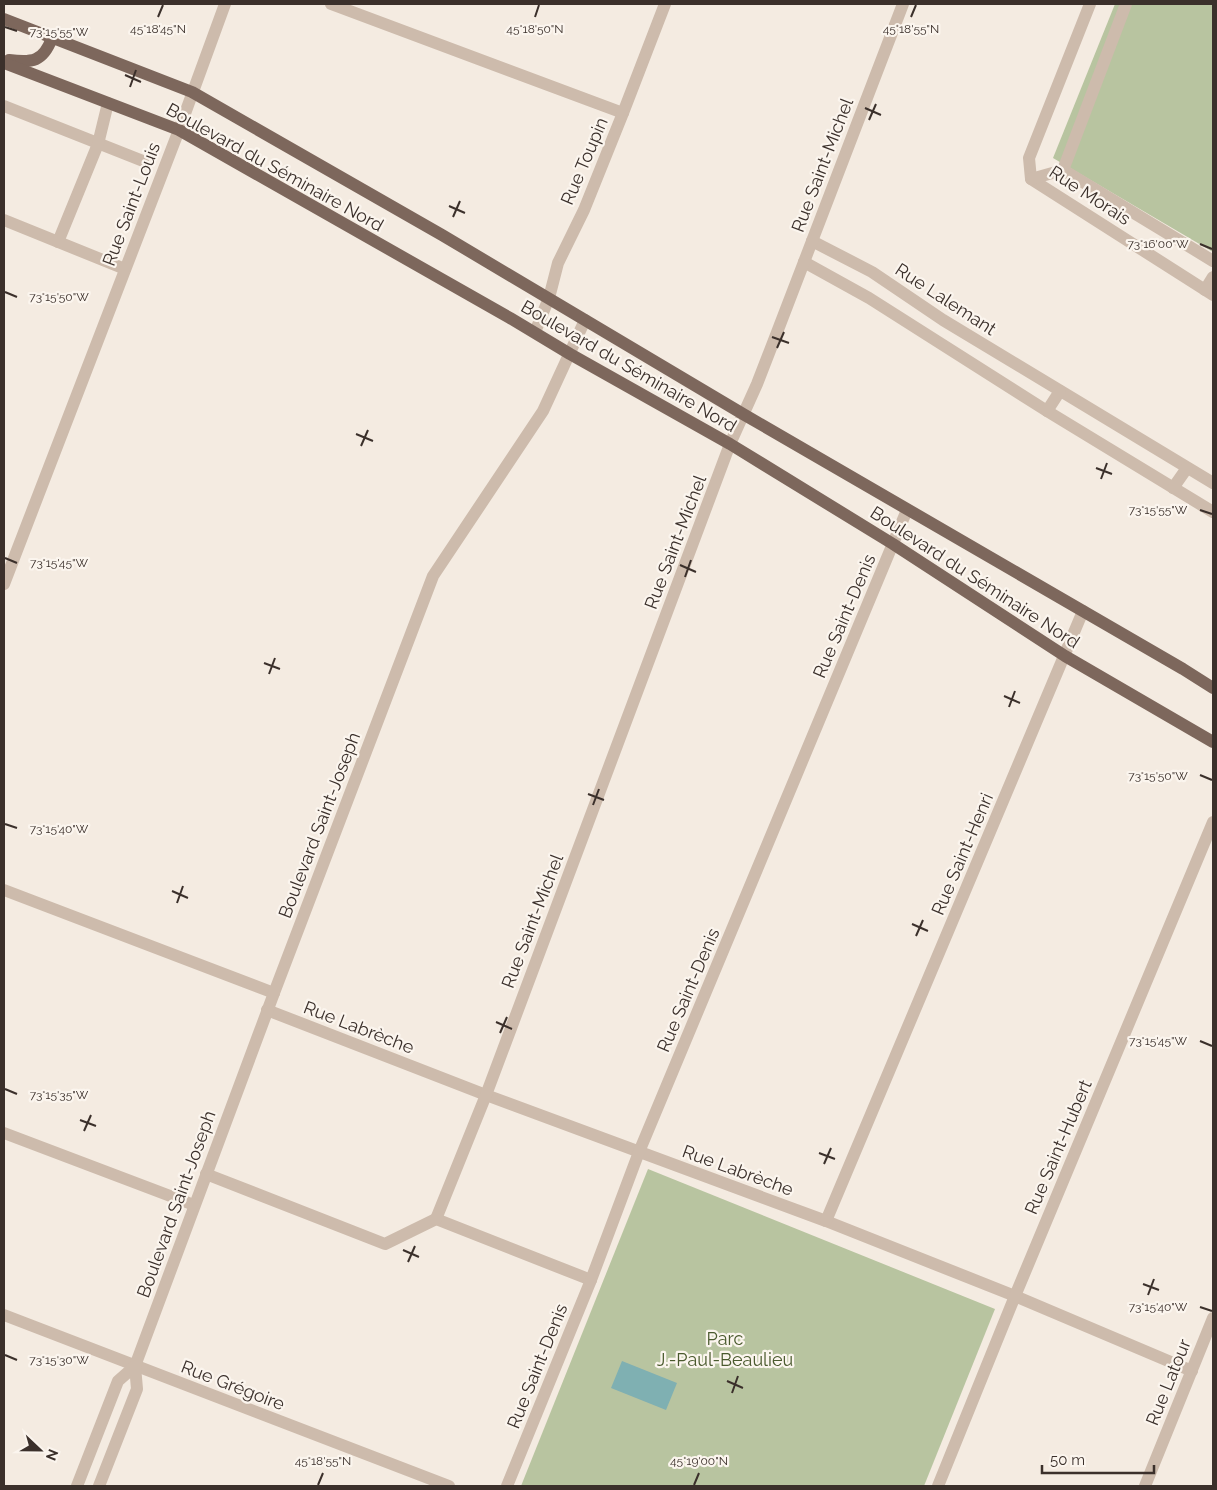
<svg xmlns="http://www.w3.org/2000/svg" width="1217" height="1490" font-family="Raleway,sans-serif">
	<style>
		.green { fill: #b8c4a0 }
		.water { fill: #7fb0b2 }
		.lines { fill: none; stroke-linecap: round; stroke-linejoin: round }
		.minor { stroke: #cdbbac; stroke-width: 12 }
		.major { stroke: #7d675c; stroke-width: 12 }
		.ticks { fill: none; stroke: #3b302b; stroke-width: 2 }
		.labels { text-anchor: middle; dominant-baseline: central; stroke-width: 4.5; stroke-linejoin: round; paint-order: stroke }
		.street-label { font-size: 18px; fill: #3b302b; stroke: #fbf5ee }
		.park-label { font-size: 18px; fill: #4a5a2e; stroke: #fbf5ee }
		.ticks-label { font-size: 12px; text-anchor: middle; fill: #3b302b; stroke: #fbf5ee; stroke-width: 4.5; stroke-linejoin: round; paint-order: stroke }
	</style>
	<rect width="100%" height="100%" fill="#f4ebe1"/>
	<g class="green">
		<path d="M 1115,4 L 1213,4 L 1213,252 L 1053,158 Z"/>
		<path d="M 648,1169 L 995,1309 L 924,1486 L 521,1486 Z"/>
	</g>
	<path class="water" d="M 622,1361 L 677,1383 L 666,1410 L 611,1388 Z"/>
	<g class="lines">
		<g class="minor">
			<path d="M 331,4 L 623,113"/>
			<path d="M 1090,4 L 1029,158 L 1031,179 L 1213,295"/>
			<path d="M 1126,4 L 1063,170 L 1213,261"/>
			<path d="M 4,106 L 143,161"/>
			<path d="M 1031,179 L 1063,170"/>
			<path d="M 4,220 L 125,269"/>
			<path d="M 812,241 L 872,272 L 943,320 L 1213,483"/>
			<path d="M 58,242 L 98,144 L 108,103"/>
			<path d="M 804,262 L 869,298 L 1047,411 L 1213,512"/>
			<path d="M 1205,290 L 1213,277"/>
			<path d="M 535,332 L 549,298 L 558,263 L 584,210 L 623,113 L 665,4"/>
			<path d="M 1047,411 L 1060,391"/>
			<path d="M 1173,488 L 1187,468"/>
			<path d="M 4,584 L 179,130 L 225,4"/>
			<path d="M 4,890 L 274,993"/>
			<path d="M 267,1010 L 486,1095 L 826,1221 L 1015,1296 L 1192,1371"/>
			<path d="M 4,1133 L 194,1205"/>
			<path d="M 206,1174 L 385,1244 L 436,1219 L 591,1280"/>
			<path d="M 436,1219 L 486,1095 L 730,444 L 757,384 L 776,335 L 903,4"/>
			<path d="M 826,1221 L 1083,611"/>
			<path d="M 4,1315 L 449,1486"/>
			<path d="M 77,1486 L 118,1381 L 135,1366"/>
			<path d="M 99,1486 L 137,1389 L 135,1366 L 274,993 L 433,576 L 543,411 L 585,320"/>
			<path d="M 507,1486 L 591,1280 L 639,1152 L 907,510"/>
			<path d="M 938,1486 L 1015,1296 L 1213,822"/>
			<path d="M 1145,1486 L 1213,1318"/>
		</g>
		<g class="major">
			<path d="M 4,19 L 192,92 L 442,235 L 743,414 L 1183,669 L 1213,688"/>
			<path d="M 9,60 C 32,63 43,62 52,38"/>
			<path d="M 4,63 L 179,130 L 510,318 L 570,354 L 730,444 L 893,544 L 1065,656 L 1213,742"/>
		</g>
	</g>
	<path class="ticks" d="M 158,17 L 163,5M 535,17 L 539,5M 911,17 L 916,5M 5,27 L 17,31M 125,75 L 141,82M 130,87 L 136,70M 865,108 L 881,115M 869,120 L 876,104M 449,206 L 465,213M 453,217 L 460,201M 1200,244 L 1212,249M 5,292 L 17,297M 772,337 L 789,343M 777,348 L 784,332M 356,434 L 373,441M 361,446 L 368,430M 1096,468 L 1112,474M 1101,479 L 1107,463M 1200,510 L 1212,514M 5,558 L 17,563M 680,565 L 696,572M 685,577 L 691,560M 264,663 L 280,669M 269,674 L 275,658M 1004,696 L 1020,703M 1009,707 L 1015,691M 1200,775 L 1212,780M 588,794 L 604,800M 593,805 L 599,789M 5,824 L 17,828M 172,891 L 188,898M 177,903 L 183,886M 912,924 L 928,931M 916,936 L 923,920M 496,1022 L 512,1029M 500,1033 L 507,1017M 1200,1041 L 1212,1046M 5,1089 L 17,1094M 80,1120 L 96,1126M 84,1131 L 91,1115M 819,1153 L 835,1159M 824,1164 L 831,1148M 403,1250 L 419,1257M 408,1262 L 415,1246M 1143,1284 L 1159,1290M 1148,1295 L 1154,1279M 1200,1307 L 1212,1311M 5,1355 L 17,1360M 727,1381 L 743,1388M 732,1393 L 738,1376M 318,1485 L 323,1473M 694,1485 L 699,1473"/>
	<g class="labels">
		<g class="street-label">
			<text transform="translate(584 161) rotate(-67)">Rue Toupin</text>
			<text transform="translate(822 165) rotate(-69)">Rue Saint-Michel</text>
			<text transform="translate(275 167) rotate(29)">Boulevard du Séminaire Nord</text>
			<text transform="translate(1090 195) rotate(33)">Rue Morais</text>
			<text transform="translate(131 204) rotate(-69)">Rue Saint-Louis</text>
			<text transform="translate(946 299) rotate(33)">Rue Lalemant</text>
			<text transform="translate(629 366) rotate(30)">Boulevard du Séminaire Nord</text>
			<text transform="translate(675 542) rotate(-69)">Rue Saint-Michel</text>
			<text transform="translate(975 577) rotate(33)">Boulevard du Séminaire Nord</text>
			<text transform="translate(844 616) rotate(-67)">Rue Saint-Denis</text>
			<text transform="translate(319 825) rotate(-69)">Boulevard Saint-Joseph</text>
			<text transform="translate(962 854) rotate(-67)">Rue Saint-Henri</text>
			<text transform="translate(532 921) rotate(-69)">Rue Saint-Michel</text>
			<text transform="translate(688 990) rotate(-67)">Rue Saint-Denis</text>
			<text transform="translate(359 1027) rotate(21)">Rue Labrèche</text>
			<text transform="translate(1058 1147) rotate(-67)">Rue Saint-Hubert</text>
			<text transform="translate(738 1170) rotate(20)">Rue Labrèche</text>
			<text transform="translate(176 1204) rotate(-70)">Boulevard Saint-Joseph</text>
			<text transform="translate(537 1366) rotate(-68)">Rue Saint-Denis</text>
			<text transform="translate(1168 1382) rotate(-68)">Rue Latour</text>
			<text transform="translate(233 1385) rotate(21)">Rue Grégoire</text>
		</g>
		<g class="park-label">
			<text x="725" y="1338">Parc<tspan x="725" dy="21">J.-Paul-Beaulieu</tspan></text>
		</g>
	</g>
	<g class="ticks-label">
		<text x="158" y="33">45°18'45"N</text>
		<text x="535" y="33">45°18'50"N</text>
		<text x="911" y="33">45°18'55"N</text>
		<text x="59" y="36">73°15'55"W</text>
		<text x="1158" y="248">73°16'00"W</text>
		<text x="59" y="301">73°15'50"W</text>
		<text x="1158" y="514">73°15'55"W</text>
		<text x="59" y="567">73°15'45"W</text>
		<text x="1158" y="780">73°15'50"W</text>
		<text x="59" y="833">73°15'40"W</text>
		<text x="1158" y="1045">73°15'45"W</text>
		<text x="59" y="1099">73°15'35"W</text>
		<text x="1158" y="1311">73°15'40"W</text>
		<text x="59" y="1364">73°15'30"W</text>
		<text x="323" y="1465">45°18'55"N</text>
		<text x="699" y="1465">45°19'00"N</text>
	</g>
	<rect width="1217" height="1490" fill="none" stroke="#3b302b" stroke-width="10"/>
	<g transform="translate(40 1450) rotate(112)" stroke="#fbf5ee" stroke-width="4" paint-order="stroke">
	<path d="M0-4L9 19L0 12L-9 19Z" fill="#3b302b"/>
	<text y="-8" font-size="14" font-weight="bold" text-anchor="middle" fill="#3b302b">N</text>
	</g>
	<path d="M1042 1465v8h112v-8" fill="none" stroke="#3b302b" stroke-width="2.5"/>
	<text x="1050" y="1465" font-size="15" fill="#3b302b" stroke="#fbf5ee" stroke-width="4" paint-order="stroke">50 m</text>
</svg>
